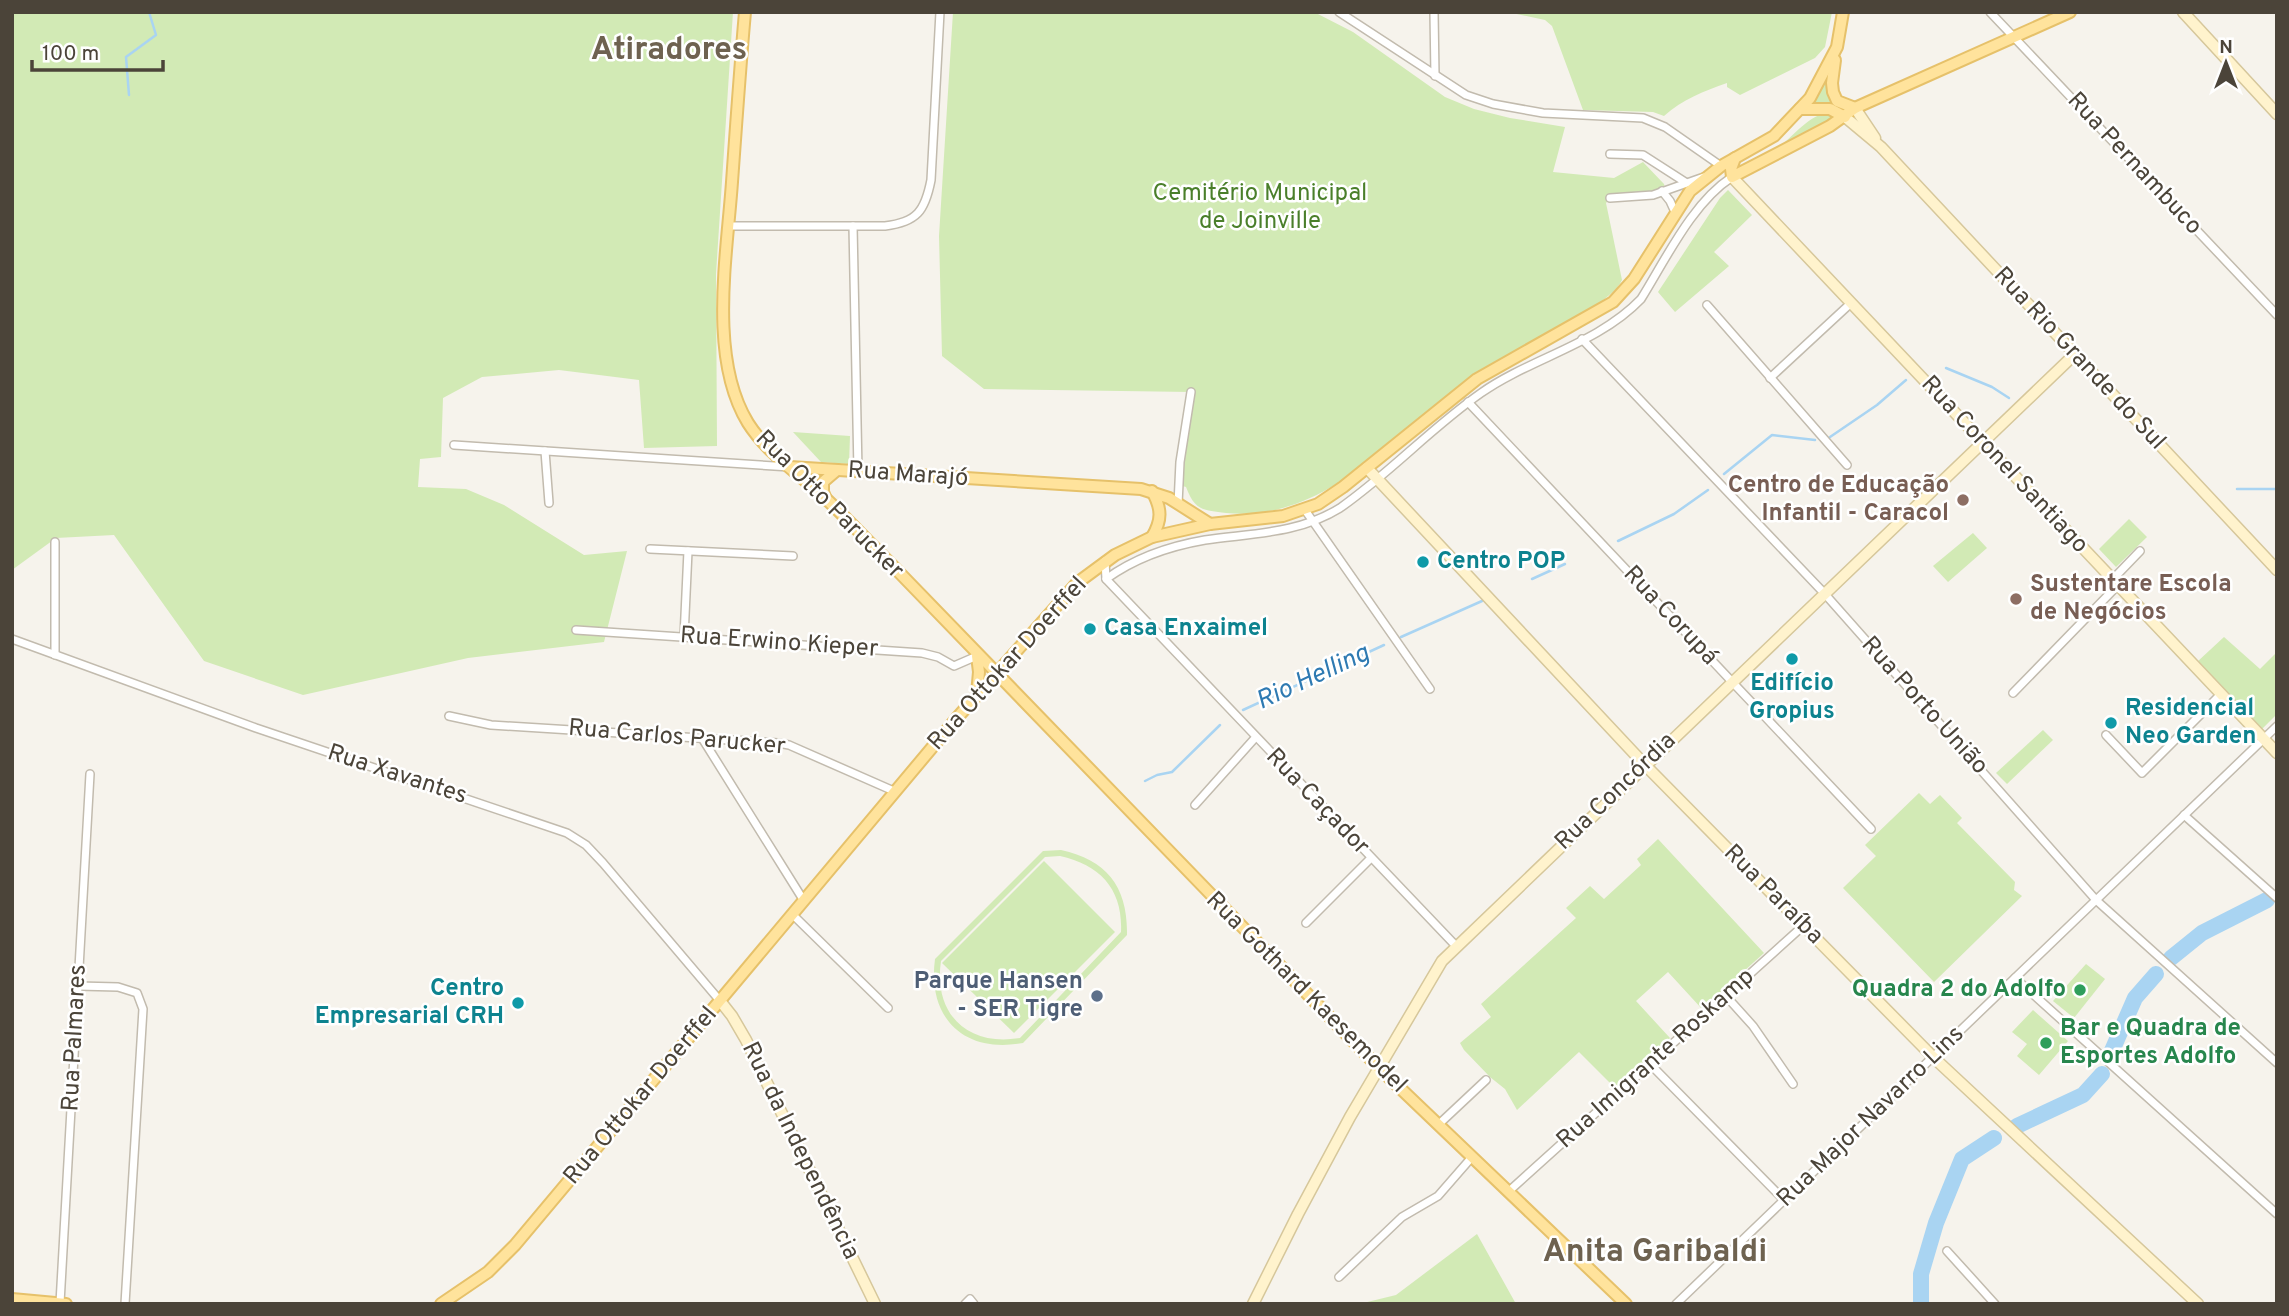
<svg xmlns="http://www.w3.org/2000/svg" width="2289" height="1316" font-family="Overpass,sans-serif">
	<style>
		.green { fill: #d2eab5; fill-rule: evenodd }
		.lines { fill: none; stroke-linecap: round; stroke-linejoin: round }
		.stream { stroke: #a9d4f2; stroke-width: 2.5 }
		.river { stroke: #a9d4f2; stroke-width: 16 }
		.street-casing { stroke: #c2bbae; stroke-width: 10 }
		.secondary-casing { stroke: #d6c79b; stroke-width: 13 }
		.primary-casing { stroke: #e6c16a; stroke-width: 14 }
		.street { stroke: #fff; stroke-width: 7 }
		.secondary { stroke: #fff3cd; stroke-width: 10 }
		.primary { stroke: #ffe39c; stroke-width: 10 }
		.education-dot { fill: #8d6e63; stroke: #fff; stroke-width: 2.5 }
		.culture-dot { fill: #0f9aa8; stroke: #fff; stroke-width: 2.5 }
		.leisure-dot { fill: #2e9e5b; stroke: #fff; stroke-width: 2.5 }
		.service-dot { fill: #5c6f8a; stroke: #fff; stroke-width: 2.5 }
		.labels { text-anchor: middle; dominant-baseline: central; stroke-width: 5; stroke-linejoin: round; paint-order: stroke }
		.street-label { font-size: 24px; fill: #4b4439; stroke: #fff }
		.park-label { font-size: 24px; fill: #4a7f2a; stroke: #fff }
		.education-label { font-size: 24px; font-weight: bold; fill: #785e54; stroke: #fff; text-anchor: end }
		.culture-label { font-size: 24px; font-weight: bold; fill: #0d838f; stroke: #fff; text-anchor: start }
		.service-label { font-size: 24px; font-weight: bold; fill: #4e5e75; stroke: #fff; text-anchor: end }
		.leisure-label { font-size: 24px; font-weight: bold; fill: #27864d; stroke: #fff; text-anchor: end }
		.water-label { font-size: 26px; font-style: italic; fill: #2e7ab2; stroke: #fff }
		.district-label { font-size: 32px; font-weight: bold; fill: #6e6250; stroke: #fff }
	</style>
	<rect width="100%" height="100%" fill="#f6f3ec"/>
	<g class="green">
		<path d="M 12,12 L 733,12 L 716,274 L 717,446 L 644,448 L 639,380 L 559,370 L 482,377 L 443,398 L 441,457 L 420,459 L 418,487 L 466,489 L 504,505 L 584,555 L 627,551 L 604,642 L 468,658 L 303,695 L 204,661 L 114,535 L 56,538 L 12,570 Z"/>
		<path d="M 953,12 L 1314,12 L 1353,32 L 1445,97 L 1474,109 L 1510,118 L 1565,127 L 1553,172 L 1614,178 L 1643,162 L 1664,184 L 1665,188 L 1643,194 L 1613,195 L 1606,203 L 1622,280 C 1609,309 1505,354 1475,374 C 1398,428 1330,523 1226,513 C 1203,510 1195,511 1186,487 L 1179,485 L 1191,392 L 984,389 L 942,356 L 939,236 Z"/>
		<path d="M 1507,12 L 1832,12 L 1825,47 L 1815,58 L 1740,95 L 1727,87 L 1727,83 C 1704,91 1683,99 1664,116 L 1653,112 L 1583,110 L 1552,26 L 1545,20 Z"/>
		<path d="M 1830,72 L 1828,95 L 1834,107 L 1812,106 Z"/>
		<path d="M 1830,112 L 1835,119 L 1775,150 C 1794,137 1806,116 1830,112 Z"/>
		<path d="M 1728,190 L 1752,215 L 1714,252 L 1729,266 L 1675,312 L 1658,292 L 1720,198 Z"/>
		<path d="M 793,432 L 850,436 L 849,464 L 821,462 Z"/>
		<path d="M 2129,519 L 2147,537 L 2116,567 L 2099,549 Z"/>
		<path d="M 1973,533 L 1987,548 L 1948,582 L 1933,566 Z"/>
		<path d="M 2224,637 L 2260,669 L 2277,652 L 2277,714 L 2262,729 L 2197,662 Z"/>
		<path d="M 2043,730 L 2053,740 L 2007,784 L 1996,773 Z"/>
		<path d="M 1919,793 L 1930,804 L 1940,795 L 1962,818 L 1957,823 L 2015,882 L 2014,890 L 2022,896 L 1934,982 L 1843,888 L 1876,856 L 1865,845 Z"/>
		<path d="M 1658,839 L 1764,953 L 1702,1009 L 1668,972 L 1636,1001 L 1670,1038 L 1615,1088 L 1579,1052 L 1517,1110 L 1505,1089 L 1490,1077 L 1464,1050 L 1460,1043 L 1491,1017 L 1481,1004 L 1576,918 L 1566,908 L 1590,886 L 1604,899 L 1641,865 L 1637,859 Z"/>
		<path d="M 1061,850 C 1107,860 1128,887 1127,935 L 1023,1043 C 964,1054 927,1018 935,959 L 1043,851 ZM 1060,856 C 1101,865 1123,890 1121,932 L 1020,1038 C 968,1047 933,1014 941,961 L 1045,857 Z"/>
		<path d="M 1044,861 L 1115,932 L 1014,1033 L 942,963 Z"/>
		<path d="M 2086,964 L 2105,979 L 2074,1018 L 2053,1001 Z"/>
		<path d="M 2033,1010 L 2068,1041 L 2039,1075 L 2017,1056 L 2027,1044 L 2012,1032 Z"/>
		<path d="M 1477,1234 L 1516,1304 L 1359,1304 L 1396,1295 Z"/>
	</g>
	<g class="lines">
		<g class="stream">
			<path d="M 129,95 L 126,57 L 156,35 L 149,12"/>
			<path d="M 1946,368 L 1992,387 L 2009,398"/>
			<path d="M 1830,437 L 1877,405 L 1906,380"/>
			<path d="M 1724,474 L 1772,435 L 1815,440"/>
			<path d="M 2237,489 L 2277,489"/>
			<path d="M 1618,541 L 1674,514 L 1708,490"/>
			<path d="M 1532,579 L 1565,564"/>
			<path d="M 1401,637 L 1482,601"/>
			<path d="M 1243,710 L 1384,645"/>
			<path d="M 1145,781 L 1157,775 L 1172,772 L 1220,725"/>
		</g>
		<g class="river">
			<path d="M 2171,958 L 2202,933 L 2267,900"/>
			<path d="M 2111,1053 L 2135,998 L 2156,974"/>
			<path d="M 2017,1126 L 2083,1095 L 2102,1074"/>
			<path d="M 1921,1304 L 1921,1274 L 1936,1223 L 1962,1159 L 1994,1138"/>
		</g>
		<defs>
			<g id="street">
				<path d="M 1339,12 L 1466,95 L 1493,104 L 1543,113 L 1643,118 L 1665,127 L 1721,166"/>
				<path d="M 1434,12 L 1435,76"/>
				<path d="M 1990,12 L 2277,315"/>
				<path d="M 1610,154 L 1643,155 L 1685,182"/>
				<path d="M 1662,191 L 1670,201 L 1675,212"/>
				<path d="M 1610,198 L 1653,195 L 1704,177"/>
				<path d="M 729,226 L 885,226 C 917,222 925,211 931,180 L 940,12"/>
				<path d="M 853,226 L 858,471"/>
				<path d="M 1707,305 L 1847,465"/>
				<path d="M 1582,339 L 1824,593 L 2096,900 L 2277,1063"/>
				<path d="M 1770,378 L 1851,303"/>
				<path d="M 1468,402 L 1871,829"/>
				<path d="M 454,445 L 790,467"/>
				<path d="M 545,451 L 549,503"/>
				<path d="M 1178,504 L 1180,462 L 1191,392"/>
				<path d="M 1305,510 L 1430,689"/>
				<path d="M 650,549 L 793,556"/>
				<path d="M 1105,561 L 1106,579 L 1456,946"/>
				<path d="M 1106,579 C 1135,558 1170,546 1205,540 C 1253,533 1298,534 1340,508 C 1390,473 1431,428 1481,393 C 1531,358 1598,344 1641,299 C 1666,259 1692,203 1732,177"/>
				<path d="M 2113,579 L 2140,551"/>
				<path d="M 576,630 L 922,653 L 938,657 L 954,666 L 977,656"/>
				<path d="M 684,637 L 688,551"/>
				<path d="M 12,639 L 256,728 L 567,833 L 586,845 L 603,863 L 721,1002"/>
				<path d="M 55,655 L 55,542"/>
				<path d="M 2013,693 L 2118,585"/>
				<path d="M 449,716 L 491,725 L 778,743 L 789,745 L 896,792"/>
				<path d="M 2106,735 L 2142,773 L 2221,694"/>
				<path d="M 702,738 L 804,901"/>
				<path d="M 1195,805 L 1255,738"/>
				<path d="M 2184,815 L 2277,898"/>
				<path d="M 793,915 L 888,1008"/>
				<path d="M 1306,923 L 1371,858"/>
				<path d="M 2015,978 L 2277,1214"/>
				<path d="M 78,986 L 118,987 L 137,993 L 143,1009 L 125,1304"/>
				<path d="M 1726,996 L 1753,1026 L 1793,1084"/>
				<path d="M 1650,1064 L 1784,1200"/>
				<path d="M 1438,1125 L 1486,1080"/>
				<path d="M 1508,1192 L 1803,926"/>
				<path d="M 1947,1251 L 1995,1304"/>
				<path d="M 1339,1277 L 1402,1217 L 1438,1196 L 1472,1157"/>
				<path d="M 60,1303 L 90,774"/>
				<path d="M 965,1304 L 970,1299 L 974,1304"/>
				<path d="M 1676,1304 L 2277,726"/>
			</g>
			<g id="secondary">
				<path d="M 2183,12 L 2277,114"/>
				<path d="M 1855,108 L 1875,138"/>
				<path d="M 1845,117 L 1881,147 L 2277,570"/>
				<path d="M 1732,177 L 2277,753"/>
				<path d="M 1367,468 L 1645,765 L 1933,1057 L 2198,1304"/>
				<path d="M 721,1002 L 732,1016 L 746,1040 L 875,1304"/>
				<path d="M 1253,1304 L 1298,1214 L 1350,1117 L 1442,961 L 2075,354"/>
			</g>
			<g id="primary">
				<path d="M 745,12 C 740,69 736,126 732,182 C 727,255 708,358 748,423 C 767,453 799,474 824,497 C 848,519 869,543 892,565 L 1379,1068 L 1626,1304"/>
				<path d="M 1835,60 L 1832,83 L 1833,92 L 1837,101 L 1855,108"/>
				<path d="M 1800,109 L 1830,109 L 1845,117"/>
				<path d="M 1735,158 L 1731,169 L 1732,177 L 1830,126 L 1855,108 L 2070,12"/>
				<path d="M 790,467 L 1141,489 L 1169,498 L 1210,524"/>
				<path d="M 826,499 L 823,492 L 823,482 L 837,470"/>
				<path d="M 1152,537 C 1162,520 1162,509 1152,491"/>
				<path d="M 977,656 L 979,672 L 977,694"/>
				<path d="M 12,1299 L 66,1304"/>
				<path d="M 441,1304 L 488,1272 L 515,1245 L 956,719 L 1077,583 L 1115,555 L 1152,537 L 1210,524 L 1283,516 L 1318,504 L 1343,487 L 1477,379 L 1613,302 L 1634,279 L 1690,191 L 1721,166 L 1774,136 L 1810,98 L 1837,47 L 1843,12"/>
			</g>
		</defs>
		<use href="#street" class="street-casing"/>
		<use href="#secondary" class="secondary-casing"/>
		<use href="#primary" class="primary-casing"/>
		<use href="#street" class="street"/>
		<use href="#secondary" class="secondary"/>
		<use href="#primary" class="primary"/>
	</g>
	<g class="education-dot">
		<circle cx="1963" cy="500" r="7"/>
		<circle cx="2016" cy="599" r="7"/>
	</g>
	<g class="culture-dot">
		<circle cx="1423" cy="562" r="7"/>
		<circle cx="1090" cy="629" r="7"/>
		<circle cx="1792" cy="659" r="7"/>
		<circle cx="2111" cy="723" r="7"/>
		<circle cx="518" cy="1003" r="7"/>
	</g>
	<g class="leisure-dot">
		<circle cx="2080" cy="990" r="7"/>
		<circle cx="2046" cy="1043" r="7"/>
	</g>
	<circle class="service-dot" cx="1097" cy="996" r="7"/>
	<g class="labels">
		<g class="street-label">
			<text transform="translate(2134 164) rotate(47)">Rua Pernambuco</text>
			<text transform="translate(2079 359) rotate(47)">Rua Rio Grande do Sul</text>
			<text transform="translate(2004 465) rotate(47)">Rua Coronel Santiago</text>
			<text transform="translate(908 475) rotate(4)">Rua Marajó</text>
			<text transform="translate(829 505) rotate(45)">Rua Otto Parucker</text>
			<text transform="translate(1670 616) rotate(47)">Rua Corupá</text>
			<text transform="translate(779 643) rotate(4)">Rua Erwino Kieper</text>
			<text transform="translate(1008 664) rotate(-48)">Rua Ottokar Doerffel</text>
			<text transform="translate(1924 706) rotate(48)">Rua Porto União</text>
			<text transform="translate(677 738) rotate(5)">Rua Carlos Parucker</text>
			<text transform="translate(397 775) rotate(18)">Rua Xavantes</text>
			<text transform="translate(1616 792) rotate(-44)">Rua Concórdia</text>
			<text transform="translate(1317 802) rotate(46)">Rua Caçador</text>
			<text transform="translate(1773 895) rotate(45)">Rua Paraíba</text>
			<text transform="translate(1306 993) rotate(45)">Rua Gothard Kaesemodel</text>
			<text transform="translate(75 1038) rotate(-87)">Rua Palmares</text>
			<text transform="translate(1656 1059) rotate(-42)">Rua Imigrante Roskamp</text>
			<text transform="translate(641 1096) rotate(-50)">Rua Ottokar Doerffel</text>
			<text transform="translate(1871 1117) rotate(-44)">Rua Major Navarro Lins</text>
			<text transform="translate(800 1151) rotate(64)">Rua da Independência</text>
		</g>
		<g class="park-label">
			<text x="1260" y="194">Cemitério Municipal<tspan x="1260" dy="28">de Joinville</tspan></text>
		</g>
		<g class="education-label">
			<text x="1949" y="486">Centro de Educação<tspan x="1949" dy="28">Infantil - Caracol</tspan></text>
			<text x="2030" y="585" text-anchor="start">Sustentare Escola<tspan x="2030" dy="28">de Negócios</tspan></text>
		</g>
		<g class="culture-label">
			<text x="1437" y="562">Centro POP</text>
			<text x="1104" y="629">Casa Enxaimel</text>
			<text x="1792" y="684" text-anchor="middle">Edifício<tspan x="1792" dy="28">Gropius</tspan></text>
			<text x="2125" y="709">Residencial<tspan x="2125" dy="28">Neo Garden</tspan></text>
			<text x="504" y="989" text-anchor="end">Centro<tspan x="504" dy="28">Empresarial CRH</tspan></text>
		</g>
		<g class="service-label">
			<text x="1083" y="982">Parque Hansen<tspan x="1083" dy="28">- SER Tigre</tspan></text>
		</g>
		<g class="leisure-label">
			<text x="2066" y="990">Quadra 2 do Adolfo</text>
			<text x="2060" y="1029" text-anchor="start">Bar e Quadra de<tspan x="2060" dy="28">Esportes Adolfo</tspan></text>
		</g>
		<g class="water-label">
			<text transform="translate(1313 678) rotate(-25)">Rio Helling</text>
		</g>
		<g class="district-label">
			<text x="669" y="51">Atiradores</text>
			<text x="1655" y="1253">Anita Garibaldi</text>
		</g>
	</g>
	<rect width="2289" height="1316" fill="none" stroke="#4b4439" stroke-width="28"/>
	<g transform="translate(2226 63)" stroke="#ffffff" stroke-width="5" paint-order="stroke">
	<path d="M0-5L12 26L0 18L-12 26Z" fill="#4b4439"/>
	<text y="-10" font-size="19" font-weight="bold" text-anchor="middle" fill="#4b4439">N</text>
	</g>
	<path d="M32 60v10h131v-10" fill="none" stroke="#4b4439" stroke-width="3.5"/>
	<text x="42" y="60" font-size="21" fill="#4b4439" stroke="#ffffff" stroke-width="5" paint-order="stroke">100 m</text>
</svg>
